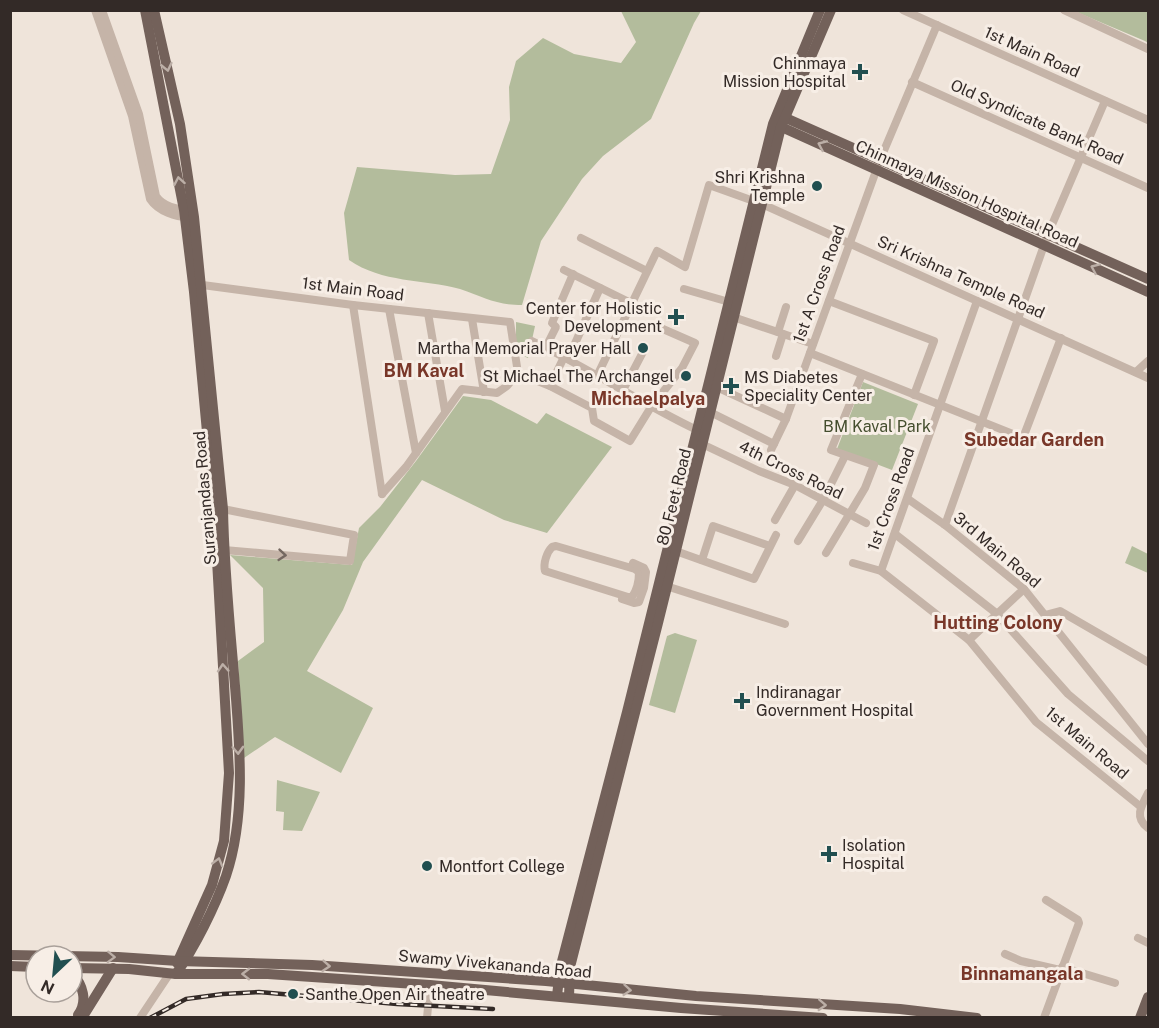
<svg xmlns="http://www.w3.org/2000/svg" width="1159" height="1028" font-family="'Public Sans',sans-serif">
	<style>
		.green { fill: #b3bc9c }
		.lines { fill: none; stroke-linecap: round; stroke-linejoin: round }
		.minor { stroke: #c5b4a8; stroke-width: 8 }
		.major { stroke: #73615a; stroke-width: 10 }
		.rail-casing { stroke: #332a27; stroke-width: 4.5 }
		.rail { stroke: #f7eee6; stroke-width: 2; stroke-dasharray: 7; stroke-linecap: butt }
		.oneway { stroke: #bcafa7 }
		.oneway2 { stroke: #756861 }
		.poi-dot { fill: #214f50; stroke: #f7eee6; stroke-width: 2 }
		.labels { text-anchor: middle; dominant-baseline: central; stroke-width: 6; stroke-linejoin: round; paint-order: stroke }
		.street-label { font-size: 16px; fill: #332a27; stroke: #f7eee6 }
		.poi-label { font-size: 16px; fill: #332a27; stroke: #f7eee6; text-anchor: end }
		.park-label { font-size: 16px; fill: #444e2e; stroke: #f7eee6 }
		.neighbourhood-label { font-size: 18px; font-weight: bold; fill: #793729; stroke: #f7eee6 }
	</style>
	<rect width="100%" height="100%" fill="#efe4da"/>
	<g class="green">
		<path d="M 621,11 L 701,11 L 694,23 L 651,119 L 603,156 L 582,179 L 541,241 L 522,305 C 495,305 484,297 460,289 C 423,279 382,283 349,260 L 344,213 L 357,167 L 455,175 L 491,174 L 510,120 L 509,87 L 516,61 L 543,38 L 574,54 L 621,63 L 636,42 Z"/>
		<path d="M 1074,11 L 1148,11 L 1148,43 L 1145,41 Z"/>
		<path d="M 516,322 L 535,326 L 528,358 L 516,353 Z"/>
		<path d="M 863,382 L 918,404 L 892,470 L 837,449 Z"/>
		<path d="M 463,396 L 491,400 L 537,424 L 546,413 L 612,447 L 547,533 L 504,520 L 422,480 L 363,562 L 343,610 L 307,671 L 373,708 L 341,773 L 275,737 L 244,758 L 238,661 L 264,642 L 263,588 L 230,555 L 352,565 L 359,528 L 380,507 L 416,461 Z"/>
		<path d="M 1132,546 L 1148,554 L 1148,573 L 1125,563 Z"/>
		<path d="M 675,633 L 697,640 L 675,713 L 649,705 L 667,636 Z"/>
		<path d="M 277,780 L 320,792 L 302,831 L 283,830 L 284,812 L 276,811 Z"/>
	</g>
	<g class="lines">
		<g class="minor">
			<path d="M 95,10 L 132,116 L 150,199 C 158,211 176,218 191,217"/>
			<path d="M 102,10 L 139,114 L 156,196 C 163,206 177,210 189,210"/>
			<path d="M 903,10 L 1148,120"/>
			<path d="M 1064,10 L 1148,49"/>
			<path d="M 912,82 L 1148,188"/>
			<path d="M 581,238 L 647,271"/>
			<path d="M 564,270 L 631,303"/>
			<path d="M 195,284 L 353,305 L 510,322 L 518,373"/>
			<path d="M 684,289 L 729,302"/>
			<path d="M 829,301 L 934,341 L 914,395"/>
			<path d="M 353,305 L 382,494"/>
			<path d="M 389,309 L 416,453"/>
			<path d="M 428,313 L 445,411"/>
			<path d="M 733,317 L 813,344"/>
			<path d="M 472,319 L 484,392"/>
			<path d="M 778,332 L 786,307"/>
			<path d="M 532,341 C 589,368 640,403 697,430"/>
			<path d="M 546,347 L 556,327 L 552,323 L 573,274"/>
			<path d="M 810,353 L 1023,438 L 1061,338"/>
			<path d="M 776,356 L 783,334"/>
			<path d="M 568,359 L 600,288"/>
			<path d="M 1136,372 L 1148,361"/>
			<path d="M 518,373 L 550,386 L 592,408 L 594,421 L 630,441 L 651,407 L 682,368 L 695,343 L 663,329"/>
			<path d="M 598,374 L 657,251 L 685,267 L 709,185 L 762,204 L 1148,378"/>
			<path d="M 550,386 L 564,357"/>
			<path d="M 721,389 L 786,419"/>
			<path d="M 622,392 L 643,352"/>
			<path d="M 710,412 L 774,444"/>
			<path d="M 702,444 L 759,471 L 795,485 L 866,523"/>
			<path d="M 771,450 L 786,419 L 880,160 L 937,25"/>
			<path d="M 382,494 L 406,467 L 462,389 L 497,393 L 507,386 L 518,373"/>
			<path d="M 908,499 L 945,525 L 1024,589 L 1148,744"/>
			<path d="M 223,509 L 354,535 L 350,561 L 224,550"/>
			<path d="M 775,520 L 795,485"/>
			<path d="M 945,525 L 1048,234 L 1105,101"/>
			<path d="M 895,534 L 996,613 L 1068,694 L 1148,761"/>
			<path d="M 798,541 L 823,500 L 845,456"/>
			<path d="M 556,546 L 635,569 L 639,572 C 639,580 637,590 632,597 L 628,597 L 545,571 C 543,563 547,552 552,547 Z"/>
			<path d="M 670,549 L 754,579 L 776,535"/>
			<path d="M 826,553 L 865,488 L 874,465 L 831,450 L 862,374"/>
			<path d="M 702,560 L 713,526 L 770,546"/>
			<path d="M 853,563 L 881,571 L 969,640 L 1036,722 L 1141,807"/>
			<path d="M 881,571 L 977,301"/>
			<path d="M 666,586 L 785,624"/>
			<path d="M 622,599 L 634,603 L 639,602 L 644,588 L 646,572 L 644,568 L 633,563"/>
			<path d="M 1045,615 L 1060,611 L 1148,662"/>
			<path d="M 969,640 L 1024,589"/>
			<path d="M 1148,793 C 1141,806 1134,818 1148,828"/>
			<path d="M 1138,938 L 1148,943"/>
			<path d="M 1005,954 L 1021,961 L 1060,970"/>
			<path d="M 1062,967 L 1115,983"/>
			<path d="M 140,1018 L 170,973"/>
			<path d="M 427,1018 L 430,985"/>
			<path d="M 1044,1018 L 1079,923 L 1078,920 L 1046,900"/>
		</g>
		<g class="major">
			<path d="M 145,10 L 184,210 L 194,292 L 214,507 L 229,773 L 224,841 L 212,885 L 177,963"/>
			<path d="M 154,10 L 180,124 L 194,217 L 223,509 C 224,568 230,627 235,686 C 240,748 246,816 226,876 C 215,907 195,947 176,974"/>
			<path d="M 779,115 L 1148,279"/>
			<path d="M 777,125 L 1148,292"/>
			<path d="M 10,955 L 118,957 L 178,961 L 312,965 L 546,981 L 696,996 L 900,1009 L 977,1018"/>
			<path d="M 10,966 L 36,967"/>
			<path d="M 72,968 L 129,969 L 176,974 L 268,974 L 430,985 L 681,1008 L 823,1018"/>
			<path d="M 72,973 C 83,985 88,1001 78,1015"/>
			<path d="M 557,996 L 560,969 L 627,712 L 773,124 L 820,10"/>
			<path d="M 569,997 L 570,967 L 658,623 L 781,127 L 831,10"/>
			<path d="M 82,1018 L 113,968"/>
			<path d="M 1140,1018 L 1148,997"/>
		</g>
		<defs>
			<path id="rail" d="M 150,1018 L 186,999 L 223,994 L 259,992 L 397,1004 L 493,1009"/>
		</defs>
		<use href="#rail" class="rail-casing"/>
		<use href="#rail" class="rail"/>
	</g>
	<defs><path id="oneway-chevron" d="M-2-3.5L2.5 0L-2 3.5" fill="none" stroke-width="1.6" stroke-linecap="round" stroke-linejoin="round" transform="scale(1.5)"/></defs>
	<g class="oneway">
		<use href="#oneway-chevron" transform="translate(167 67) rotate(77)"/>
		<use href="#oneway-chevron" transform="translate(822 145) rotate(-156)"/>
		<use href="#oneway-chevron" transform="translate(179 181) rotate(-100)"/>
		<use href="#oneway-chevron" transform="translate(1095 268) rotate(-156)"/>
		<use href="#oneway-chevron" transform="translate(223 668) rotate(-94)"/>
		<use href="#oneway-chevron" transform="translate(238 750) rotate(88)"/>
		<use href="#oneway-chevron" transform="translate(218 862) rotate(-75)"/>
		<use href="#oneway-chevron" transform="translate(111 957) rotate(2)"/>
		<use href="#oneway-chevron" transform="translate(326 966) rotate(4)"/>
		<use href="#oneway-chevron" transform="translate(246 974) rotate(-179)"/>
		<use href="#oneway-chevron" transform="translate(627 990) rotate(5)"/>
		<use href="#oneway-chevron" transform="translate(822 1005) rotate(3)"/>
	</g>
	<use class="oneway2" href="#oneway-chevron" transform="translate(282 555) rotate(5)"/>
	<g class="poi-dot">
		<path d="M857 63h6v6h6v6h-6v6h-6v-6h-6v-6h6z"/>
		<circle cx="817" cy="186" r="6"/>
		<path d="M673 308h6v6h6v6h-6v6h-6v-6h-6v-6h6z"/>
		<circle cx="643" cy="348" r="6"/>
		<circle cx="686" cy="376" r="6"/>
		<path d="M728 377h6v6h6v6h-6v6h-6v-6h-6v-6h6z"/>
		<path d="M739 692h6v6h6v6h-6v6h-6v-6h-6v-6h6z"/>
		<path d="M826 845h6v6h6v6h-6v6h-6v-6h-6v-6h6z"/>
		<circle cx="427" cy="866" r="6"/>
		<circle cx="293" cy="994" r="6"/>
	</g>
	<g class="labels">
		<g class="street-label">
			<text transform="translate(1032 52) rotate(24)">1st Main Road</text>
			<text transform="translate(1037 122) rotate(24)">Old Syndicate Bank Road</text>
			<text transform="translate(967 194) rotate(24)">Chinmaya Mission Hospital Road</text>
			<text transform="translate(961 277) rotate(24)">Sri Krishna Temple Road</text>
			<text transform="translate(819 284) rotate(-70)">1st A Cross Road</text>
			<text transform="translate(353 289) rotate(7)">1st Main Road</text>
			<text transform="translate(791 470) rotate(26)">4th Cross Road</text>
			<text transform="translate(674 497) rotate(-76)">80 Feet Road</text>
			<text transform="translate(205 498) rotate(-95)">Suranjandas Road</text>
			<text transform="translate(891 499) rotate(-70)">1st Cross Road</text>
			<text transform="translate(997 550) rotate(40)">3rd Main Road</text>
			<text transform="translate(1087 743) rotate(40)">1st Main Road</text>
			<text transform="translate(495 964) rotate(5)">Swamy Vivekananda Road</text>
		</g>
		<g class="poi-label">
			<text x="846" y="63">Chinmaya<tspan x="846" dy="18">Mission Hospital</tspan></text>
			<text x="805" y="177">Shri Krishna<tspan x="805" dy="18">Temple</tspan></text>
			<text x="662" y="308">Center for Holistic<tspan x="662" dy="18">Development</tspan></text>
			<text x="631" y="348">Martha Memorial Prayer Hall</text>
			<text x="674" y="376">St Michael The Archangel</text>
			<text x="744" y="377" text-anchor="start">MS Diabetes<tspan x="744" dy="18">Speciality Center</tspan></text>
			<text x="756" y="692" text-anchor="start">Indiranagar<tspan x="756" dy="18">Government Hospital</tspan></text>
			<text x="842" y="845" text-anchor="start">Isolation<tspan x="842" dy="18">Hospital</tspan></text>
			<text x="439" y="866" text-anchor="start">Montfort College</text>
			<text x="305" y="994" text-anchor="start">Santhe Open Air theatre</text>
		</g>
		<g class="park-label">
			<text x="877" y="426">BM Kaval Park</text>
		</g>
		<g class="neighbourhood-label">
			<text x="424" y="370">BM Kaval</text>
			<text x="648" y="398">Michaelpalya</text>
			<text x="1034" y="439">Subedar Garden</text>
			<text x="998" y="622">Hutting Colony</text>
			<text x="1022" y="973">Binnamangala</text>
		</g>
	</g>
	<rect width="1159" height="1028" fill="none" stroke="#332a27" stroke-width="24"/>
	<g transform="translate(54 974) rotate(206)"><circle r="28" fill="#f7eee6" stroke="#a9a09a" stroke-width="1.5"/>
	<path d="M0-4.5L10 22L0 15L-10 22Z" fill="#214f50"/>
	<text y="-9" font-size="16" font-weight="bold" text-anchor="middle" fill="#332a27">N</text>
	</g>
</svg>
